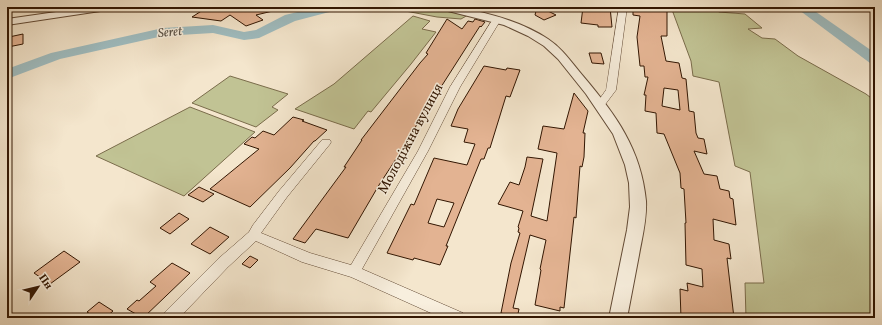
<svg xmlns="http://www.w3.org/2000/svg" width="882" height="325" font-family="Vollkorn,serif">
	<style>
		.green { fill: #c1c394; stroke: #7a6c4b }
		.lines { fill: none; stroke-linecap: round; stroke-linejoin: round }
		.river { fill: #9fbdc1; fill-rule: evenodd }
		.building { fill: #e3b392; stroke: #321602; fill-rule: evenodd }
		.minor-casing { stroke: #624a35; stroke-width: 1 }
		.tertiary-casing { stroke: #624a35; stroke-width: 2 }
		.minor { fill: #f8efde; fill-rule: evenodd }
		.tertiary { fill: #f8efde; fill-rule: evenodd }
		.labels { text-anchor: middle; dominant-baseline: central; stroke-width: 3; stroke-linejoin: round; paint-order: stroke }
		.far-water-label { font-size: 13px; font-style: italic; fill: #585045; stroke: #f8efde }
		.street-label { font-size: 14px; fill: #321602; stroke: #f8efde }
	</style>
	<rect width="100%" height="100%" fill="#f4e6cd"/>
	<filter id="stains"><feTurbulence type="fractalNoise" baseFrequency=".005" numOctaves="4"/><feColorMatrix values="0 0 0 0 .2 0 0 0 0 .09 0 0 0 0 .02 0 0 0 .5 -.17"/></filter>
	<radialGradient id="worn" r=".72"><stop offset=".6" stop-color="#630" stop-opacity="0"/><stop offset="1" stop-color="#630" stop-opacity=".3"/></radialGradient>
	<g class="green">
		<path d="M 384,7 L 447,7 L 468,15 L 461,19 L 437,17 Z"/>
		<path d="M 671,7 L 712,7 L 719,12 L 745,14 L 762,28 L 748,29 L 762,38 L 775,39 L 798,56 L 866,94 L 875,101 L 875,318 L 746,318 L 745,283 L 764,283 L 750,172 L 735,166 L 719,82 L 693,76 L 691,61 Z"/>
		<path d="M 413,16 L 430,21 L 422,29 L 436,32 L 411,64 L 371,112 L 368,111 L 354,129 L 295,109 L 334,84 Z"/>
		<path d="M 230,76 L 288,94 L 272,107 L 278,110 L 256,127 L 192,103 Z"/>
		<path d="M 190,107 L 255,132 L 184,196 L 96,156 Z"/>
	</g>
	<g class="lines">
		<g class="river">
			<path d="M 318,7 L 339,7 L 337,10 L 295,21 L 259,38 L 244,40 L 213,33 L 163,36 L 60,59 L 7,79 L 7,69 L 51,53 L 163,28 L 213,25 L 244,32 L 256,30 L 285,15 Z"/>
			<path d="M 795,7 L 809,7 L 875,53 L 875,64 L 870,63 Z"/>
		</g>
	</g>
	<g class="building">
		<path d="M 212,7 L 276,7 L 277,10 L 256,15 L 263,20 L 246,26 L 230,15 L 221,21 L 192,17 L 203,10 Z"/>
		<path d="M 537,7 L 540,7 L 556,15 L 544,20 L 535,15 Z"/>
		<path d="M 583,7 L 610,7 L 612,27 L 598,27 L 598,25 L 581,23 Z"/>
		<path d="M 633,7 L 667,8 L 667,36 L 661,36 L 666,61 L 679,63 L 682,78 L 686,79 L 689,111 L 694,112 L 696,133 L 698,138 L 704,139 L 707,154 L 694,151 L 704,174 L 717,176 L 720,189 L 729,191 L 730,198 L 733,199 L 736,225 L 713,219 L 714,240 L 729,244 L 731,259 L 727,258 L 734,318 L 681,318 L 680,289 L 688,291 L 687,283 L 703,287 L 702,269 L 686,265 L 685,223 L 686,223 L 684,189 L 681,188 L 680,173 L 664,134 L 657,133 L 656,113 L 645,111 L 646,95 L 644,95 L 648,77 L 645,77 L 644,66 L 640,66 L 637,37 L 640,16 L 633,15 ZM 664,88 L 678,90 L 680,110 L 662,106 Z"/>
		<path d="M 447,19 L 462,29 L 468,21 L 473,22 L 475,19 L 485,22 L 481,27 L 480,26 L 432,101 L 429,100 L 410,138 L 408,138 L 397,159 L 396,159 L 379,185 L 348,238 L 316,229 L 305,243 L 293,239 L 346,167 L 344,167 L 362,140 L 361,140 L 420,63 L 428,54 L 426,53 Z"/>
		<path d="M 23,34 L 23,44 L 8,47 L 9,37 Z"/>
		<path d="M 589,53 L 601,53 L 604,64 L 592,63 Z"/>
		<path d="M 484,66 L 506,70 L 507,68 L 520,70 L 510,97 L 506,96 L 490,148 L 488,148 L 484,159 L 481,159 L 446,246 L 448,246 L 440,265 L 414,258 L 413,260 L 387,253 L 411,204 L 414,205 L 434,158 L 467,165 L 475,144 L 464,142 L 468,129 L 451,126 L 458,109 ZM 437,199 L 454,203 L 444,227 L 428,223 Z"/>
		<path d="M 574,93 L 588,111 L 583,133 L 585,133 L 584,157 L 582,167 L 580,166 L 576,218 L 574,217 L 564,308 L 560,307 L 560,311 L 535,305 L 541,270 L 540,269 L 546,240 L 530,235 L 513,308 L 519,309 L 517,318 L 504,316 L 505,314 L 501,313 L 511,263 L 520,233 L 518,232 L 519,228 L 518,227 L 523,211 L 498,204 L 510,182 L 519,185 L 525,167 L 527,157 L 543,159 L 531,216 L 547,221 L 557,153 L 538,149 L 543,126 L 564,129 Z"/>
		<path d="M 293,117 L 304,120 L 302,121 L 327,130 L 315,141 L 314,141 L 290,168 L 250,207 L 210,189 L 259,149 L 244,144 L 252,137 L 255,138 L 263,131 L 274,135 Z"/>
		<path d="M 199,187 L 214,194 L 203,202 L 188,195 Z"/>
		<path d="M 179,213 L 189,219 L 170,234 L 160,228 Z"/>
		<path d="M 210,227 L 229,237 L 210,254 L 191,244 Z"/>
		<path d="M 64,251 L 80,262 L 50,284 L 34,273 Z"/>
		<path d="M 250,256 L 258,260 L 250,268 L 242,264 Z"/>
		<path d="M 172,263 L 190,273 L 143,318 L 127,309 L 137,300 L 139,301 L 156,286 L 150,282 Z"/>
		<path d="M 99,302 L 113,311 L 105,318 L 96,318 L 87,312 Z"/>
	</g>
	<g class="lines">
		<defs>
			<g id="minor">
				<path d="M 619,7 L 627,7 L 616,90 L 604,106 L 601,107 L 596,104 L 606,90 Z"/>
				<path d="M 493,19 L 496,19 L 500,21 L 460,87 L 428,151 L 362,269 L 463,313 L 465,318 L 442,318 L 351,277 L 302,262 L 256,241 L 228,267 L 179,318 L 162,318 L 164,313 L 218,259 L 249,232 L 253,225 L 279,191 L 322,140 L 330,140 L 331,142 L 330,144 L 287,197 L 261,233 L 310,253 L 351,265 L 418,151 L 450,87 Z"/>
			</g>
			<g id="tertiary">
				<path d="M 91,7 L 112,7 L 107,10 L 7,25 L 7,19 Z"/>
				<path d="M 438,7 C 473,7 519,20 548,39 C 562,48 572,63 583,76 C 616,115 641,149 646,201 C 647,219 642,238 639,255 C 635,276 631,297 627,318 L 609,318 L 627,230 L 630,207 L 629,183 L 625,165 L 613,134 L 586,94 L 558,59 L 544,46 L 528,36 L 504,25 L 440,9 Z"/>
			</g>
		</defs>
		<use href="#minor" class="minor-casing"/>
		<use href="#tertiary" class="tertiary-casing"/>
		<use href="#minor" class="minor"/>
		<use href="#tertiary" class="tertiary"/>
	</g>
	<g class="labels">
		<g class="far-water-label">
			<text transform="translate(170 33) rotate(-6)">Seret</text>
		</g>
		<g class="street-label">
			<text transform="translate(411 139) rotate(-62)">Молодіжна вулиця</text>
		</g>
	</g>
	<rect width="882" height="325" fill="none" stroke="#f4e6cd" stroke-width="24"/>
	<rect x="8" y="8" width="866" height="309" fill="none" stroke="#321602" stroke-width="2"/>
	<rect x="12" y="12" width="858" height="301" fill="none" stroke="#321602"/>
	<g transform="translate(38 287) rotate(55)" stroke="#f8efde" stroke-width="3" paint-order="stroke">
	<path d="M0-3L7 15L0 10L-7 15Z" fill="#321602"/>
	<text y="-6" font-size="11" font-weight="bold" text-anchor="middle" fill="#321602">Пн</text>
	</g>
	<rect width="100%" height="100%" filter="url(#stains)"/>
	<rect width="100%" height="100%" fill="url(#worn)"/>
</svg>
